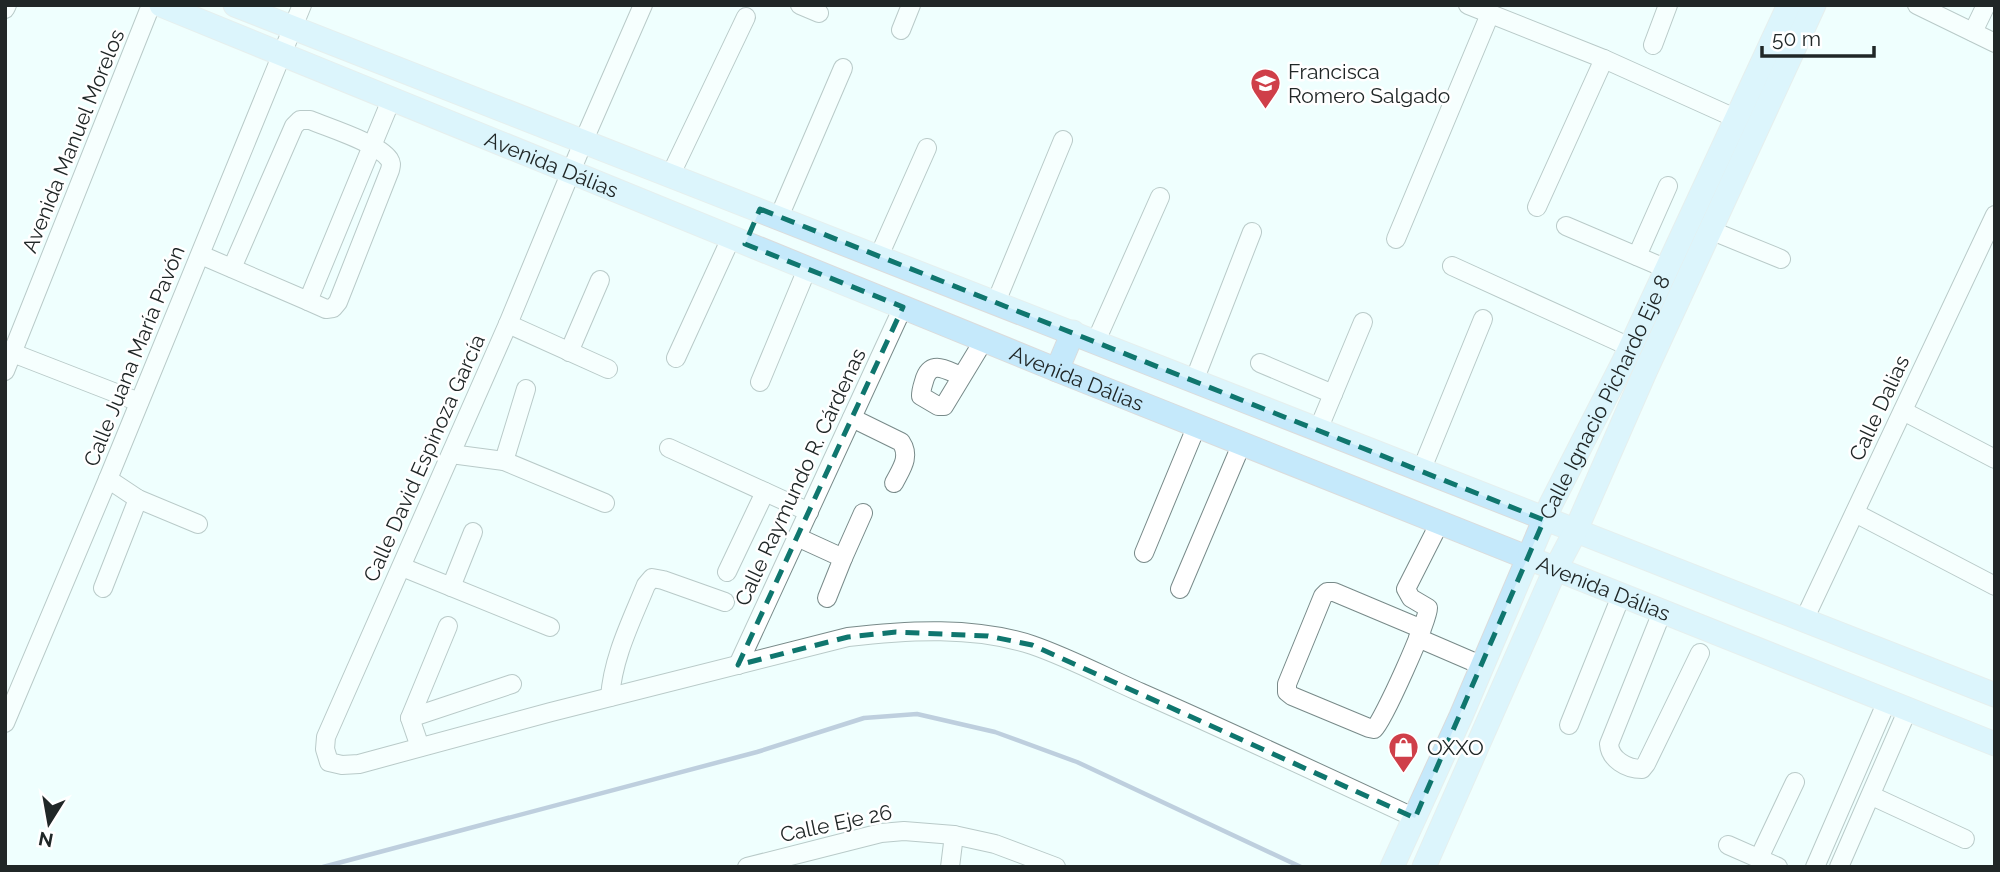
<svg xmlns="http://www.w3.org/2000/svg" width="2000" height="872" font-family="Raleway,sans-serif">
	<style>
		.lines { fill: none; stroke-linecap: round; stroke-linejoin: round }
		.stream { stroke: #8396b9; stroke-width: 4.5 }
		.minor-casing { stroke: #788a89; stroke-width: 20 }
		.major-casing { stroke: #dbdcdc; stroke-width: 25 }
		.minor { stroke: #fff; stroke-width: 18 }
		.major { stroke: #c5e9fb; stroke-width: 23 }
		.marked { fill: none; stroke: #0f766e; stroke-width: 5; stroke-dasharray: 14 9; stroke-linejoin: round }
		.labels { text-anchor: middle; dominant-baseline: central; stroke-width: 5; stroke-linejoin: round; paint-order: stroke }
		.poi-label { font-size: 21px; fill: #202727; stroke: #fff; text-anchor: start }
		.street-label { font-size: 21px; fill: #202727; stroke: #fff }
	</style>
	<rect width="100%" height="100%" fill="#effffe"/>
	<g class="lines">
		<path class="stream" d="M 323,867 L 757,752 L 864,718 L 917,714 L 995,732 L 1077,762 L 1301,867"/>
		<defs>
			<g id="minor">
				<path d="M 643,5 L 584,140 L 508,324 L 326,737 L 325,749 L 329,762 L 342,765 L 359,764 L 551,712 L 848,637 C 908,630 974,626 1032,645 C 1070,658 1107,678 1144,694 C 1235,734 1325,776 1415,818"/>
				<path d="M 800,5 L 819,13"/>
				<path d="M 1468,5 L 1604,59 L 1735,118"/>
				<path d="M 1917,5 L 1995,43"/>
				<path d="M 5,9 L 7,5"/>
				<path d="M 901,30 L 911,5"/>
				<path d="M 1973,32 L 1986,5"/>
				<path d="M 1653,45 L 1668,5"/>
				<path d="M 671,174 L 746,17"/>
				<path d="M 1537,207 L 1604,59"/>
				<path d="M 779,217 L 843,68"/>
				<path d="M 1566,226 L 1667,269"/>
				<path d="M 1710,230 L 1781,259"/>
				<path d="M 1396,239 L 1490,14"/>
				<path d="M 201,255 L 308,301 L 391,100"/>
				<path d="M 879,256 L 927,148"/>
				<path d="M 1637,256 L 1668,186"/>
				<path d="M 1452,266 L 1630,347"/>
				<path d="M 232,268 L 294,126 L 300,120 L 310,120 C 329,128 378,143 389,159 C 392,164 391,165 390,170 L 338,302 L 333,308 L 326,309 L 308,301"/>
				<path d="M 996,302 L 1063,140"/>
				<path d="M 508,324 L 608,369"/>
				<path d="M 1096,341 L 1160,197"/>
				<path d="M 5,350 L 139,402"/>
				<path d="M 569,352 L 600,280"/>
				<path d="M 676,358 L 731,238"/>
				<path d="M 1260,363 L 1333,394"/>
				<path d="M 5,371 L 151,5"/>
				<path d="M 961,376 C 946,370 932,360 925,378 C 923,385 921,389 921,396 L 938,406 L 944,406 L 984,340"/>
				<path d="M 1194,381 L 1252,232"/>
				<path d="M 760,382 L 807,269"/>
				<path d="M 1903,411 L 1995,459"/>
				<path d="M 852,418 L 901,442 C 911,457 901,469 894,483"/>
				<path d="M 1318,430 L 1363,322"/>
				<path d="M 669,448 L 809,512"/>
				<path d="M 451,454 L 504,461 L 605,503"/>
				<path d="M 504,461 L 526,389"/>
				<path d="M 1421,471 L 1483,319"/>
				<path d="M 108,479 L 138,499 L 198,524"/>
				<path d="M 1855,513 L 1995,586"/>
				<path d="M 797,537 L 843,558 L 827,598"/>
				<path d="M 1144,553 L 1197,425"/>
				<path d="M 843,558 L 863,513"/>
				<path d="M 402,567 L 550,627"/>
				<path d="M 727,572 L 765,492"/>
				<path d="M 451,587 L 473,532"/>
				<path d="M 103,588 L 138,499"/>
				<path d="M 1180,589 L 1242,443"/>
				<path d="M 1662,612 L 1609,744 C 1610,759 1626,769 1642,769 L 1646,764 L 1700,653"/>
				<path d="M 1804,620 L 1995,215"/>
				<path d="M 1422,629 L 1334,592 L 1327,592 L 1323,596 L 1287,684 L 1287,692 L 1292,696 L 1369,728 L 1374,729 C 1383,721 1428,621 1428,608 L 1411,598 L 1406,589 L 1440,522"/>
				<path d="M 1418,638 L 1483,666"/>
				<path d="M 738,665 L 903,307"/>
				<path d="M 610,697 C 613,657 631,622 646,585 L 652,578 L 663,580 L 725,602"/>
				<path d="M 410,718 L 512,684"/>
				<path d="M 5,723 L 108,479 L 302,5"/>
				<path d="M 1569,725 L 1621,596"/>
				<path d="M 420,747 L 410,718 L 448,626"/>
				<path d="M 1872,796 L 1965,839"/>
				<path d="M 1728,845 L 1778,867"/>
				<path d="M 1759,858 L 1795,782"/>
				<path d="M 747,867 L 881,833 L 904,831 L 954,835 L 995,844 L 1056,867"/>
				<path d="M 950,867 L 954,835"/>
				<path d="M 1815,867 L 1887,701"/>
				<path d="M 1839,867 L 1908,709"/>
			</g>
			<g id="major">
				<path id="s1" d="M 161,5 L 1057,370 L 1995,744"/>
				<path d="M 235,5 L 1995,695"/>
				<path d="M 1057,370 L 1073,332"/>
				<path id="s2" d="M 1392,867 L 1461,716 L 1551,504 L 1623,363 L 1789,5"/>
				<path d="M 1424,867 L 1555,570 L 1575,532 L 1645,372 L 1814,5"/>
			</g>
		</defs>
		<use href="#minor" class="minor-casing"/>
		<use href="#major" class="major-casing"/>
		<use href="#minor" class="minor"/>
		<use href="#major" class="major"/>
	</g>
	<path d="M0 0H2000V872H0ZM 760,209 L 1544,520 L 1415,818 L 1032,645 L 988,636 L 896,632 L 848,637 L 738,665 L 903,307 L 745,244 Z" fill="#effffe" fill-opacity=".55" fill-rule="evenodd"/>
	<path class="marked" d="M 760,209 L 1544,520 L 1415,818 L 1032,645 L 988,636 L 896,632 L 848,637 L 738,665 L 903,307 L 745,244 Z"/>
	<defs>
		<symbol id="school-pin" viewBox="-11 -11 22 30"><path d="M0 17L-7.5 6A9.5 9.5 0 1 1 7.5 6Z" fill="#cf3f49" stroke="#fff"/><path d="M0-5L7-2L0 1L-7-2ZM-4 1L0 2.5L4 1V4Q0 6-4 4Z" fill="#fff"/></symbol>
		<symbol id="shop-pin" viewBox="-11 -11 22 30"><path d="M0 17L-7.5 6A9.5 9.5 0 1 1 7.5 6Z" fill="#cf3f49" stroke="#fff"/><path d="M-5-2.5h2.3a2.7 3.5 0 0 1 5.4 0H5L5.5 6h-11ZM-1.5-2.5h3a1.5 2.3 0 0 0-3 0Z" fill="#fff"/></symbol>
	</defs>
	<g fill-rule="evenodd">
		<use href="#school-pin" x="1248" y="66" width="35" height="47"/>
		<use href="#shop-pin" x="1386" y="730" width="35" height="47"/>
	</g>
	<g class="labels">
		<g class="poi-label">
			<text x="1288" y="71">Francisca<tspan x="1288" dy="24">Romero Salgado</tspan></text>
			<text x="1427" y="747">OXXO</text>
		</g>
		<g class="street-label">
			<text transform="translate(73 141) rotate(-68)">Avenida Manuel Morelos</text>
			<text stroke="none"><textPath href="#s1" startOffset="422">Avenida Dálias</textPath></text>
			<text transform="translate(134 356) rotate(-68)">Calle Juana María Pavón</text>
			<text stroke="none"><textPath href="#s1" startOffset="989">Avenida Dálias</textPath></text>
			<text stroke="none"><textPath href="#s2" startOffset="516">Calle Ignacio Pichardo Eje 8</textPath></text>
			<text transform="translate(1879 408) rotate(-65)">Calle Dalias</text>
			<text transform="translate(424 458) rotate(-66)">Calle David Espinoza García</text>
			<text transform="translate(800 477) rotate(-65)">Calle Raymundo R. Cárdenas</text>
			<text stroke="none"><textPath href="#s1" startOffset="1556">Avenida Dálias</textPath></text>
			<text transform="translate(836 823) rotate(-12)">Calle Eje 26</text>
		</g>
	</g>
	<rect width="2000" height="872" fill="none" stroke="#202727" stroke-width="14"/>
	<g transform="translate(49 823) rotate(191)" stroke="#ffffff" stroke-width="5" paint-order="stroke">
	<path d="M0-5L12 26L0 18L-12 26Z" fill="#202727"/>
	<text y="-10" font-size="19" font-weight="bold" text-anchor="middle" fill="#202727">N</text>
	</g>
	<path d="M1762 46v10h112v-10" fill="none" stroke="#202727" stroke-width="3.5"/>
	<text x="1772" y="46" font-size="21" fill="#202727" stroke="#ffffff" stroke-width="5" paint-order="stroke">50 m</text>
</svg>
